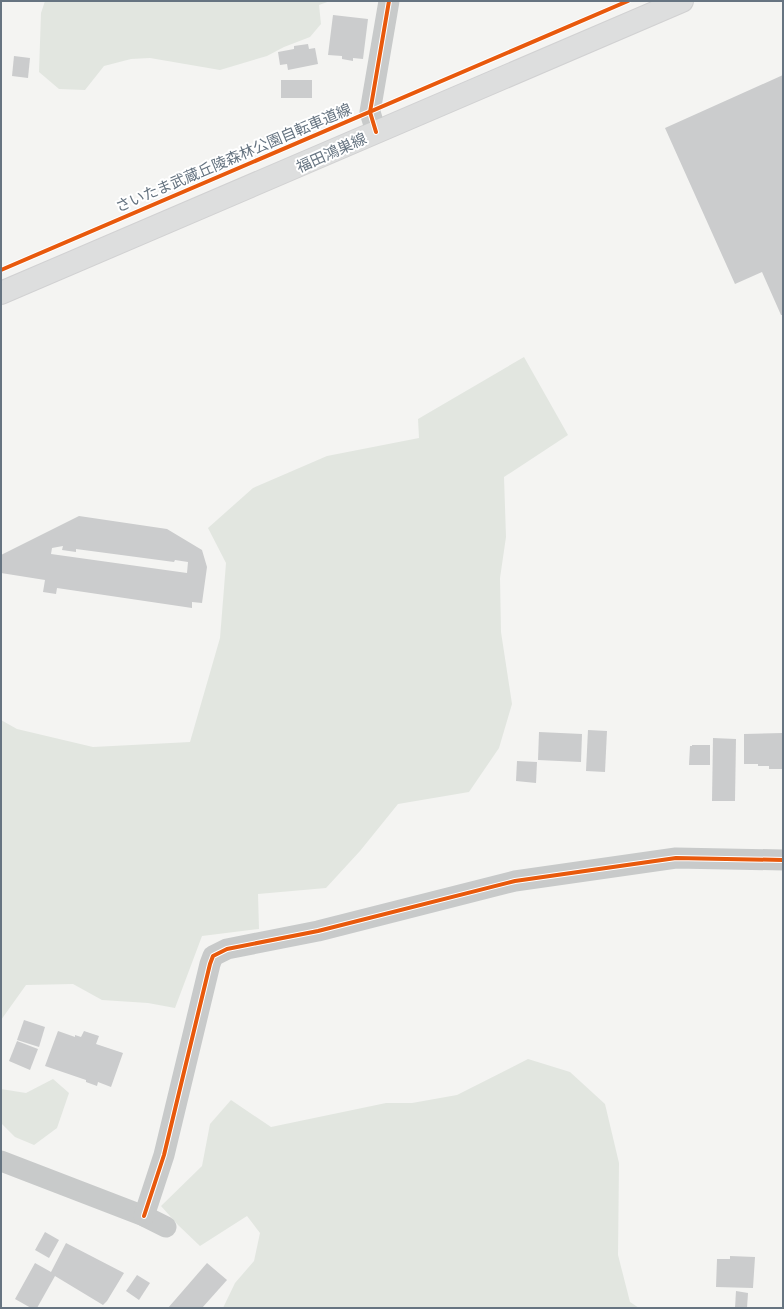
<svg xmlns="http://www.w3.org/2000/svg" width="784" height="1309" font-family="Commissioner,'Noto Sans JP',sans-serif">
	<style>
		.green { fill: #e2e6e0 }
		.building { fill: #cbcccd; fill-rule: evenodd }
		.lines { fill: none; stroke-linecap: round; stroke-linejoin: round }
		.secondary-casing { stroke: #d1d1d2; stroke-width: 24 }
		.street { stroke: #c8caca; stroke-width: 21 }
		.secondary { stroke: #dddede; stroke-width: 22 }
		.cycleway-casing { stroke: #fff; stroke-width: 6 }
		.cycleway { stroke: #e8590c; stroke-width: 4 }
		.labels { text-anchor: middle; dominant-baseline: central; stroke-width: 4; stroke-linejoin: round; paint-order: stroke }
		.street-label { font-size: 15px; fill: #667481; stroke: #fff }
	</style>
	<rect width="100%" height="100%" fill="#f4f4f2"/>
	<g class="green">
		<path d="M 45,1 L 330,1 L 319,5 L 321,24 L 310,37 L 284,47 L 267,56 L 220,70 L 150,58 L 131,59 L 104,66 L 85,90 L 59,89 L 39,72 L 41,13 Z"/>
		<path d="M 524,357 L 568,435 L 504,477 L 506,537 L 500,578 L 501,632 L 512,704 L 499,748 L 469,792 L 398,804 L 360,851 L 326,888 L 258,894 L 259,929 L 202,936 L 175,1008 L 148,1003 L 102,1000 L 73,984 L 26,985 L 1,1020 L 1,720 L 17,729 L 93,747 L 190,742 L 220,638 L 226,563 L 208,528 L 253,488 L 327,456 L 419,438 L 418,419 Z"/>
		<path d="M 528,1059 L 570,1072 L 605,1104 L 619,1163 L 618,1255 L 630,1302 L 639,1308 L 223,1308 L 235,1283 L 254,1261 L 260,1233 L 247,1216 L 200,1246 L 178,1225 L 161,1206 L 202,1166 L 210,1124 L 231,1100 L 271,1127 L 386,1103 L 412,1103 L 457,1095 Z"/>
		<path d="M 53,1079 L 69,1093 L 57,1128 L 34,1145 L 15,1137 L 1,1123 L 1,1089 L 26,1093 Z"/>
	</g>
	<g class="building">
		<path d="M 333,15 L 368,19 L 363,59 L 353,58 L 353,61 L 342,59 L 342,56 L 328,55 Z"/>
		<path d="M 308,44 L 309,49 L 315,48 L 318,64 L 288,70 L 287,64 L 280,65 L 278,52 L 294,49 L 294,46 Z"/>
		<path d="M 14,56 L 30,58 L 28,78 L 12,76 Z"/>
		<path d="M 783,75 L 783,315 L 781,315 L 762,272 L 735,284 L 665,128 Z"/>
		<rect x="281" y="80" width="31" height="18"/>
		<path d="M 79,516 L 167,529 L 202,550 L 207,567 L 202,603 L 192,602 L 192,608 L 57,588 L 56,594 L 43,592 L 45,580 L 1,573 L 1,555 ZM 63,546 L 62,550 L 76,552 L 76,549 L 174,562 L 175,560 L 188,562 L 187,573 L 51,554 L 52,548 Z"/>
		<path d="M 588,730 L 607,731 L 605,772 L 586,771 Z"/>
		<path d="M 539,732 L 582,734 L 581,762 L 538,760 Z"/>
		<path d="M 783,733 L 782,769 L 769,769 L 769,766 L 758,766 L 758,764 L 744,764 L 744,734 Z"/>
		<path d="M 713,738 L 736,739 L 735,801 L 712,801 Z"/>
		<path d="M 692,745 L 710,745 L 710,765 L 689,765 L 690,746 L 692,746 Z"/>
		<path d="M 517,761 L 537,762 L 536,783 L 516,781 Z"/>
		<path d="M 24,1020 L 45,1027 L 39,1047 L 17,1040 Z"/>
		<path d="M 58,1031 L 75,1037 L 75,1035 L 81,1037 L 84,1031 L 99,1036 L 96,1044 L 123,1053 L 111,1087 L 98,1082 L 97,1086 L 86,1082 L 86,1080 L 45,1066 Z"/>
		<path d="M 17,1041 L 38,1049 L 30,1070 L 9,1061 Z"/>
		<path d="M 45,1232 L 59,1240 L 49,1258 L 35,1250 Z"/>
		<path d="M 66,1243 L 124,1273 L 107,1301 L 103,1305 L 55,1276 L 37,1308 L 31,1308 L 15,1299 L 35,1263 L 51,1272 Z"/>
		<path d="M 730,1256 L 755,1257 L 753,1288 L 716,1287 L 717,1259 L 730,1259 Z"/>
		<path d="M 207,1263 L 227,1280 L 202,1308 L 168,1308 Z"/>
		<path d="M 137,1275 L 150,1283 L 139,1300 L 126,1291 Z"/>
		<path d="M 736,1291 L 748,1293 L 747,1308 L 735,1308 Z"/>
	</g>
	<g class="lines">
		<defs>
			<path id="secondary" d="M 1,293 L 682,1"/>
		</defs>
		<use href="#secondary" class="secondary-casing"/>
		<g class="street">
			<path d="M 376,132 L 370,112 L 389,1"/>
			<path d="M 1,1161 L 144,1216 L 166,1227"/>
			<path d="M 144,1216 L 164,1155 L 210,964 L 213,956 L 227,949 L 318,931 L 515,881 L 676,858 L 783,860"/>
		</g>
		<use href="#secondary" class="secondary"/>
		<defs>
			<g id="cycleway">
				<path d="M 376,132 L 370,112 L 389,1"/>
				<path d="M 1,270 L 628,1"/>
				<path d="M 144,1216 L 164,1155 L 210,964 L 213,956 L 227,949 L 318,931 L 515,881 L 676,858 L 783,860"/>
			</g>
		</defs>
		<use href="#cycleway" class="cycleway-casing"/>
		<use href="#cycleway" class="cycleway"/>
	</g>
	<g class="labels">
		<g class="street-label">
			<text transform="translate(331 152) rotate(-24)">福田鴻巣線</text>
			<text transform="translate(233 157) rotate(-23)">さいたま武蔵丘陵森林公園自転車道線</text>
		</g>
	</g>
	<rect width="784" height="1309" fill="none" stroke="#667481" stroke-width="4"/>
</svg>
